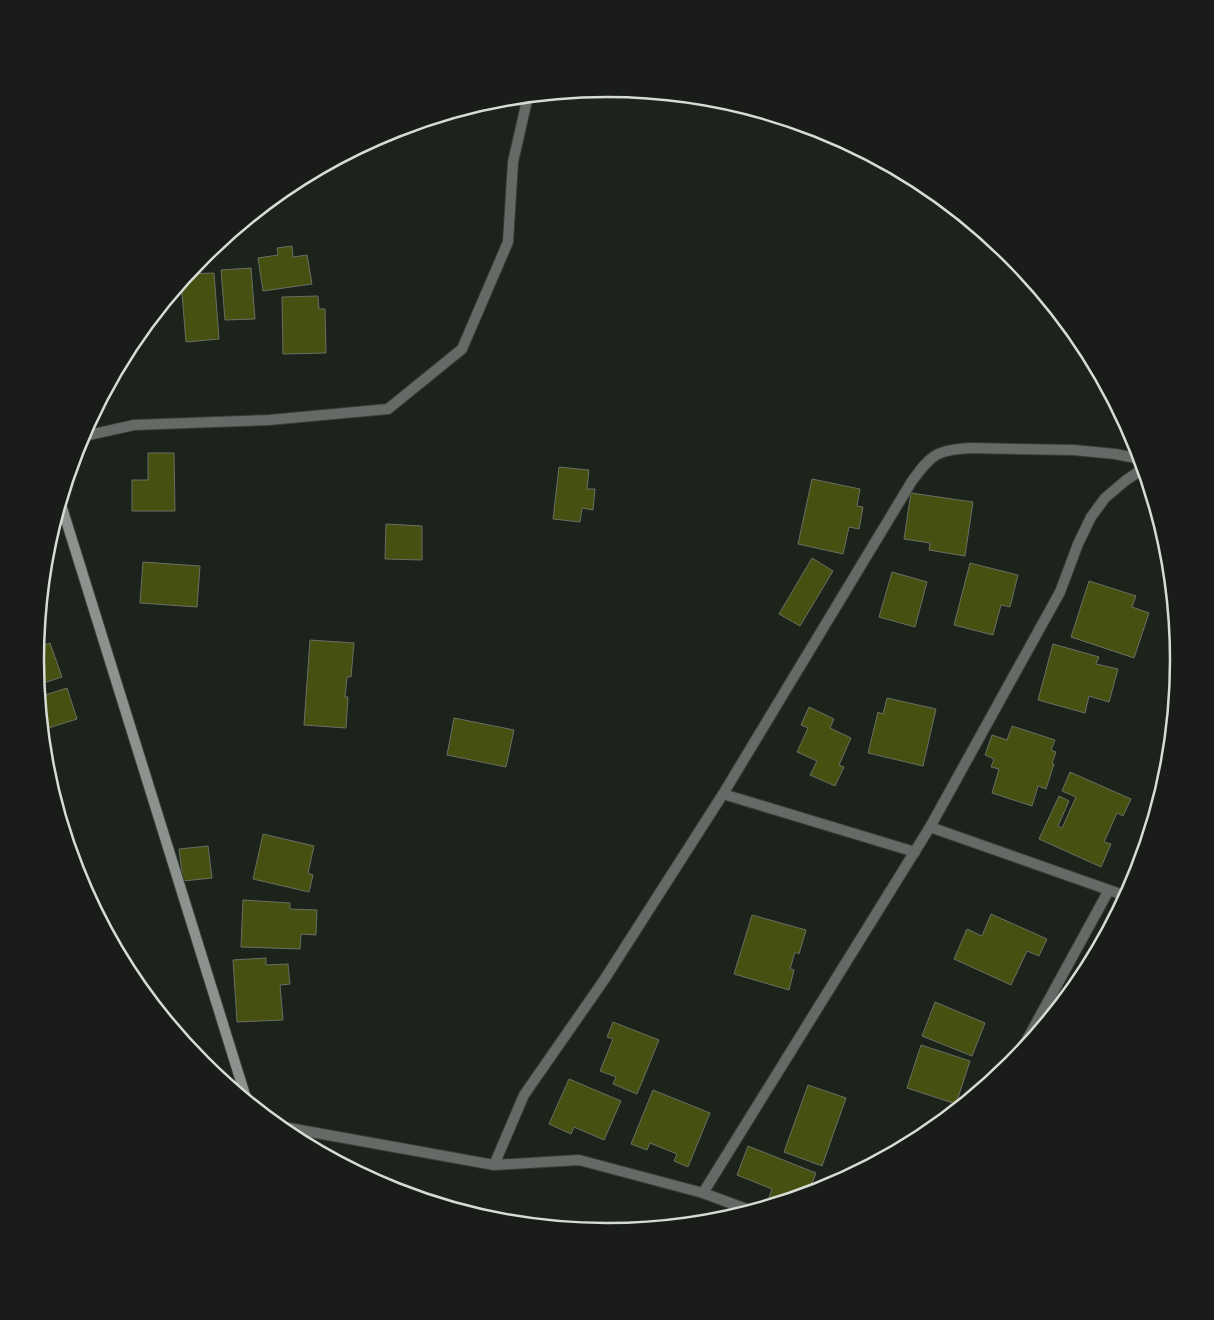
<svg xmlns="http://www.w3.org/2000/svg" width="1214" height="1320" font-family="Cabin,sans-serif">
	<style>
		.building { fill: #455011; stroke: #6b6e63 }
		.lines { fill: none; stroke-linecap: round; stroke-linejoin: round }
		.street-casing { stroke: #363d35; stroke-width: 12 }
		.secondary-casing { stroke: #363d35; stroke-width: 12 }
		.street { stroke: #656a67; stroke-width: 10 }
		.secondary { stroke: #8c938f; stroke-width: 10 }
		.rim { fill: none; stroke: #d7dbd6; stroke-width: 2.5 }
	</style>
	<rect width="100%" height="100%" fill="#1c231b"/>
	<g class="building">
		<path d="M 292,246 L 293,257 L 307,255 L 312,284 L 263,291 L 258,258 L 278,255 L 277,248 Z"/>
		<path d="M 251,268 L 255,319 L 225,320 L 221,270 Z"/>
		<path d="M 214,273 L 219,339 L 186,342 L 181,282 L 187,274 Z"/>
		<path d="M 318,296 L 319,309 L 325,309 L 326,353 L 283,354 L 282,297 Z"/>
		<path d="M 148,453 L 174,453 L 175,511 L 132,511 L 132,480 L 148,480 Z"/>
		<path d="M 559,467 L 589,470 L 587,489 L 595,489 L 593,510 L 582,508 L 580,522 L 553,519 Z"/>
		<path d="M 812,479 L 860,489 L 857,506 L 863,507 L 859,529 L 849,527 L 843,554 L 798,544 Z"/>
		<path d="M 911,493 L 973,502 L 965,556 L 929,550 L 930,543 L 904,539 Z"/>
		<path d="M 386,524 L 422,526 L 422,560 L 385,559 Z"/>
		<path d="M 812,558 L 833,571 L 800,626 L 779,614 Z"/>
		<path d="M 143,562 L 200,566 L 197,607 L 140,603 Z"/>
		<path d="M 970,563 L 1018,575 L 1010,607 L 1001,605 L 993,635 L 954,625 Z"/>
		<path d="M 892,572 L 927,582 L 915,627 L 879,617 Z"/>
		<path d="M 1089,581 L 1136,596 L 1132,607 L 1149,613 L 1134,658 L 1071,637 Z"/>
		<path d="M 310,640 L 354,643 L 351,677 L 347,677 L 345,697 L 348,697 L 346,728 L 304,725 Z"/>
		<path d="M 50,643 L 62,677 L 37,685 L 35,660 L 36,648 Z"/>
		<path d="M 1053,644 L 1099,657 L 1096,664 L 1118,669 L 1109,702 L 1089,696 L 1085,713 L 1038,700 Z"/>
		<path d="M 67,688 L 77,719 L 42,730 L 39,697 Z"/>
		<path d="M 887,698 L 936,709 L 923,766 L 868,753 L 878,712 L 883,714 Z"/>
		<path d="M 809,707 L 834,719 L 830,728 L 851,738 L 839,765 L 844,767 L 835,786 L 810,775 L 817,761 L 797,752 L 808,728 L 801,725 Z"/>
		<path d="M 454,718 L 514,730 L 506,767 L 447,755 Z"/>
		<path d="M 1012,726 L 1055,740 L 1051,750 L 1056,752 L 1052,763 L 1054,764 L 1046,789 L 1038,786 L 1032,806 L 992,793 L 999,769 L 991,767 L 994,759 L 985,755 L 992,735 L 1007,740 Z"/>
		<path d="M 1070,772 L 1131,799 L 1123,816 L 1117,813 L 1104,842 L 1111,844 L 1101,867 L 1039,839 L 1059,796 L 1069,801 L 1058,826 L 1062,828 L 1076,797 L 1062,791 Z"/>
		<path d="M 263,834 L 314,846 L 308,873 L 313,875 L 309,892 L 253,879 Z"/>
		<path d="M 1146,844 L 1139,866 L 1136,864 Z"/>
		<path d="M 208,846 L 212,878 L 183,881 L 179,849 Z"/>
		<path d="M 243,900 L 290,903 L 290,909 L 317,910 L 316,935 L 301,934 L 300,949 L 241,947 Z"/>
		<path d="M 991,914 L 1047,939 L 1039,956 L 1027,951 L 1011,985 L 954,959 L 967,929 L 982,936 Z"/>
		<path d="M 752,915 L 806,930 L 799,954 L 795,952 L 790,969 L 794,970 L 789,990 L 734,974 Z"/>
		<path d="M 266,958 L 266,965 L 288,964 L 290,984 L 280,985 L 283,1020 L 237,1022 L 233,960 Z"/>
		<path d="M 935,1002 L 985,1023 L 972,1056 L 922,1036 Z"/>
		<path d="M 613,1022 L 659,1040 L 637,1094 L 613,1084 L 616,1077 L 600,1071 L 613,1039 L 607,1037 Z"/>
		<path d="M 921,1045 L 970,1061 L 956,1104 L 907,1088 Z"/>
		<path d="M 569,1079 L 621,1101 L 604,1140 L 574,1127 L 571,1134 L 549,1124 Z"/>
		<path d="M 808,1085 L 846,1098 L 822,1166 L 784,1152 Z"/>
		<path d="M 653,1090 L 710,1113 L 688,1167 L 674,1161 L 677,1154 L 650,1143 L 647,1150 L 631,1144 Z"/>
		<path d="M 748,1146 L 816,1173 L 808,1194 L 780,1203 L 769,1198 L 772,1189 L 737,1175 Z"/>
	</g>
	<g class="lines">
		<defs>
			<g id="street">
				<path d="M 80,437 L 134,425 L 269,420 L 388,409 L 462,349 L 508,242 L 513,162 L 528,96"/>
				<path d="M 723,794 L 915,852"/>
				<path d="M 930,827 L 1126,896"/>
				<path d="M 1018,1056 L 1109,890"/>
				<path d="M 278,1126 L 494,1165 L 579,1160 L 703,1193 L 752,1211"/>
				<path d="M 494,1165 L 524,1095 L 604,980 L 723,794 L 912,481 C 931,455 936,450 970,448 L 1074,450 L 1115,454 L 1141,459"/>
				<path d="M 703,1193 L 930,827 L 1060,592 L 1078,544 L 1091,517 L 1105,498 L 1125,481 L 1144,468"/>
			</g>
			<path id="secondary" d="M 60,501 L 247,1101"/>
		</defs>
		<use href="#street" class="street-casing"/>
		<use href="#secondary" class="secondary-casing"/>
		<use href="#street" class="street"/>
		<use href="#secondary" class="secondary"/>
	</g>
	<path d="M0 0H1214V1320H0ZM44 660a563 563 0 1 1 1126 0a563 563 0 1 1-1126 0Z" fill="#191c18" fill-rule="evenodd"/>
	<path class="rim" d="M44 660a563 563 0 1 1 1126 0a563 563 0 1 1-1126 0Z"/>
</svg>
